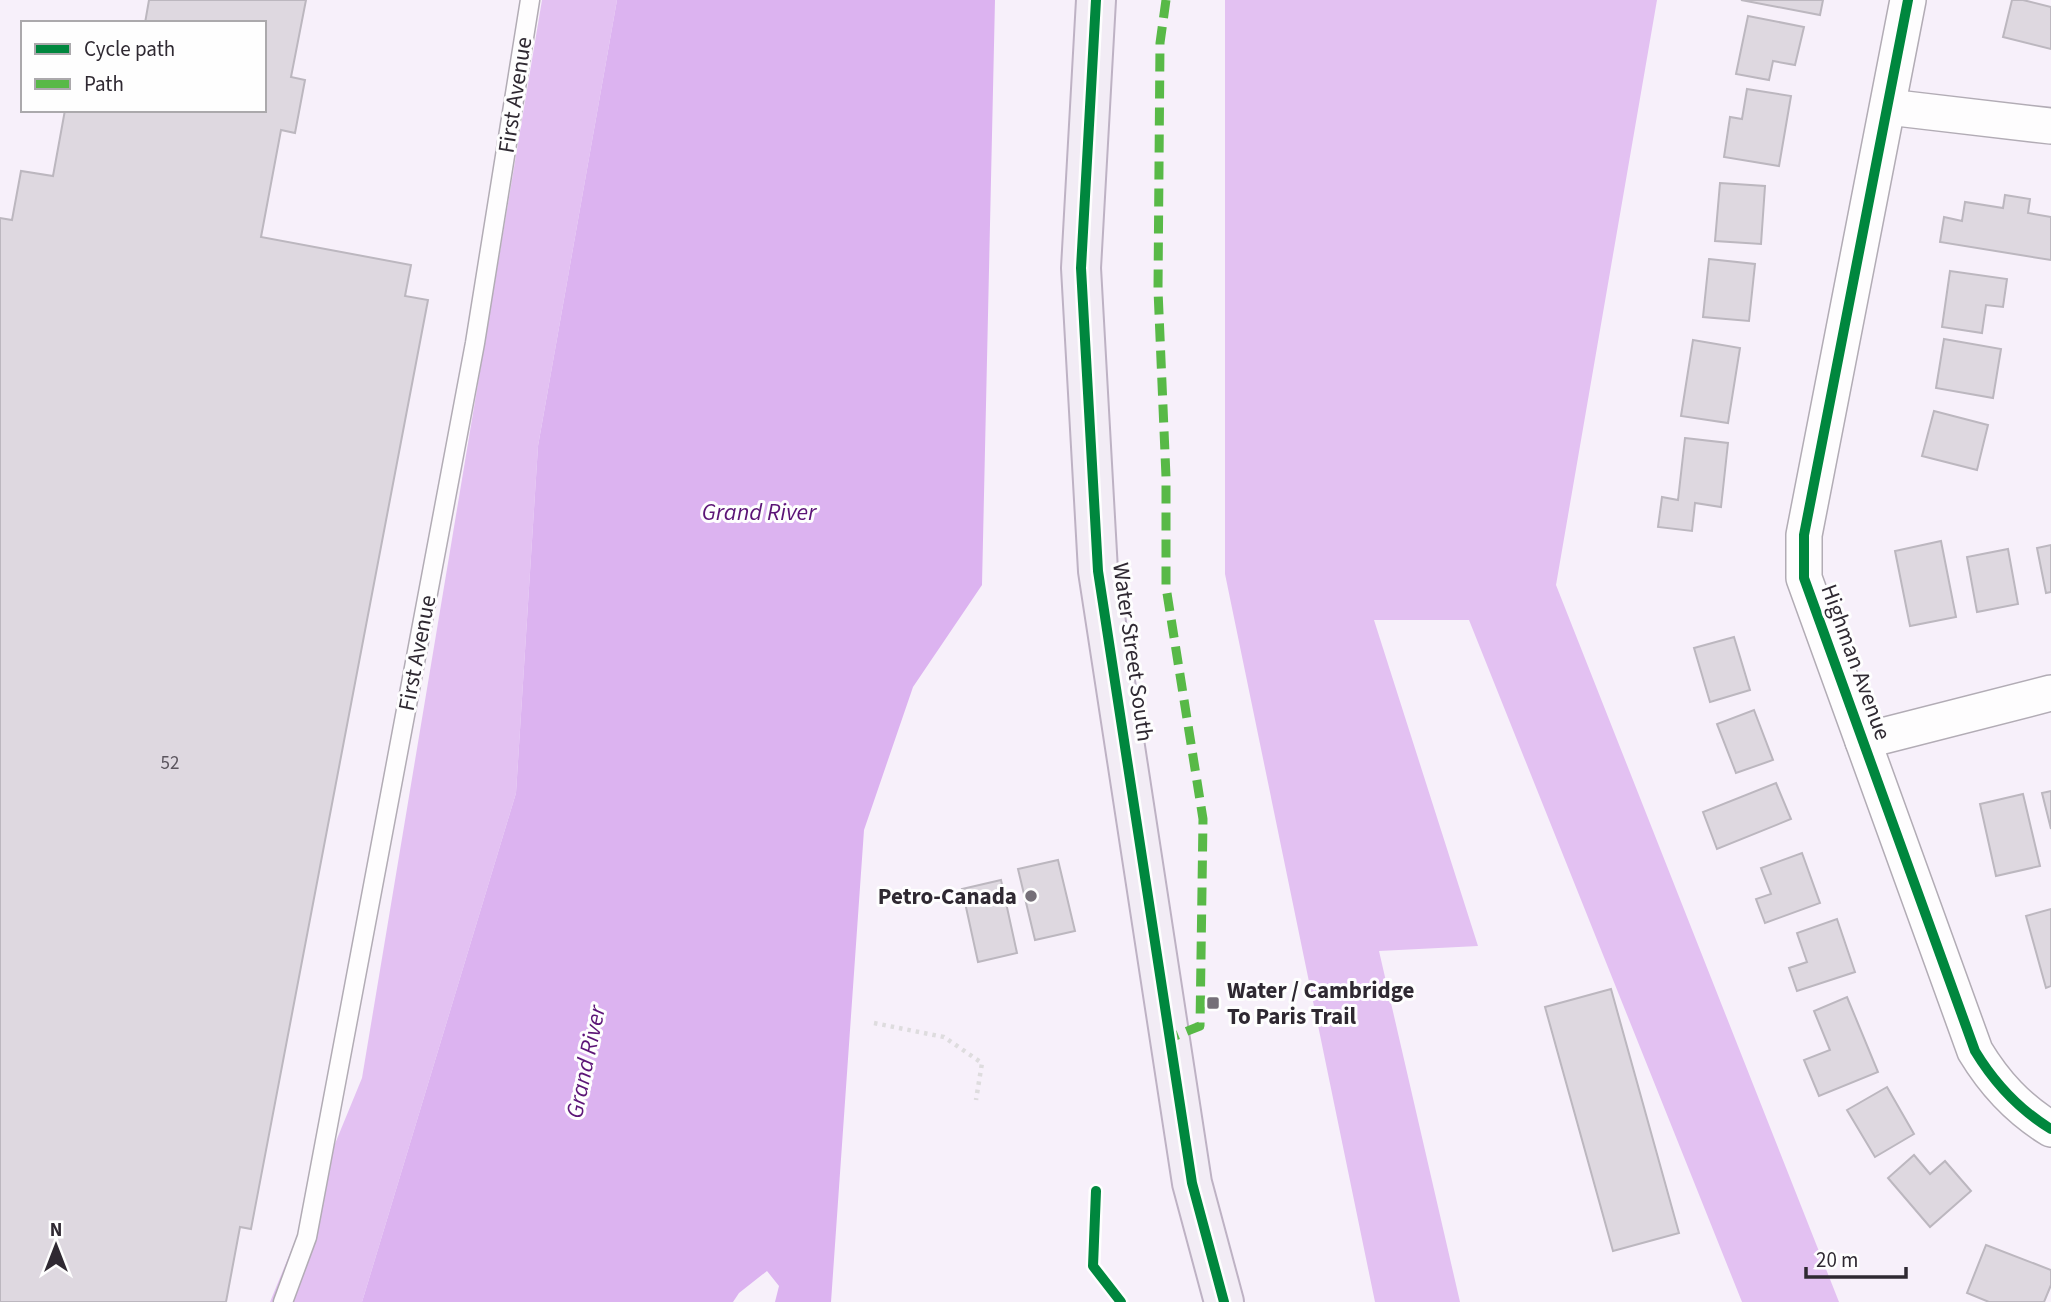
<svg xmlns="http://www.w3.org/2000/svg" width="2051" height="1302" font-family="'Source Sans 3',sans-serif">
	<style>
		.forest { fill: #e3c1f2 }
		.water { fill: #dcb3f0 }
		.building { fill: #ded8e0; stroke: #bcb7bf; stroke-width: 2 }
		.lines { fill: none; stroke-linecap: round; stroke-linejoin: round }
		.service-casing { stroke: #b2acb5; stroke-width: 21 }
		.minor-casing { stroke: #b2acb5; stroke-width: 38 }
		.primary-casing { stroke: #beb2c4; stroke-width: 42 }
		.path { stroke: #dedcde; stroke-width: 4.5; stroke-dasharray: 3.5 5; stroke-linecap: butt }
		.service { stroke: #fefdfe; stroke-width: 18 }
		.minor { stroke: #fefdfe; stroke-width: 35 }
		.primary { stroke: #f2ecf5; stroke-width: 38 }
		.quiet { stroke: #58b947; stroke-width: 9; stroke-dasharray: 18 9; stroke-linecap: butt }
		.cycleway-casing { stroke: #fefefe; stroke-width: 15 }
		.cycleway { stroke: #00873e; stroke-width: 10 }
		.poi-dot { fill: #756f78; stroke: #fefefe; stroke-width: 2.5 }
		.labels { text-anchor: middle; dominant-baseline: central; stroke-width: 6; stroke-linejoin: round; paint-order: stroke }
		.number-label { font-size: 19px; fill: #5b555e }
		.street-label { font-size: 23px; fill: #2f2932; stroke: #fefefe }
		.poi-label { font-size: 23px; font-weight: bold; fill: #2f2932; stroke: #fefefe; text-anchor: end }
		.water-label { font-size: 24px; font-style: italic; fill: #5b1476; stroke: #fefefe }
	</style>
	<rect width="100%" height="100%" fill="#f7f0fa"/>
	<g class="forest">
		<path d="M 542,0 L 617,0 L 538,446 L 516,793 L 362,1302 L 270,1302 L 362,1078 Z"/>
		<path d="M 1225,0 L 1657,0 L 1556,585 L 1839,1302 L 1742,1302 L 1469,620 L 1374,620 L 1478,946 L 1379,951 L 1460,1302 L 1375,1302 L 1225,574 Z"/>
	</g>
	<path class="water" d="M 617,0 L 995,0 L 982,585 L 913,687 L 864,830 L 831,1302 L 775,1302 L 779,1286 L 767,1271 L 739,1293 L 733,1302 L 362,1302 L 516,793 L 538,446 Z"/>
	<g class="building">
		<path d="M 149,0 L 306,0 L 291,77 L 305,80 L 295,133 L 281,130 L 261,237 L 411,265 L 405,296 L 428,300 L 251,1229 L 240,1227 L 226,1302 L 0,1302 L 0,218 L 12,220 L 21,171 L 53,176 L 65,110 L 264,110 L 264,23 L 145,23 Z"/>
		<path d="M 1741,0 L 1823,0 L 1820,15 Z"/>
		<path d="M 2012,0 L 2023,0 L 2051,7 L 2051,49 L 2003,37 Z"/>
		<path d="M 1748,16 L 1804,27 L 1795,65 L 1773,61 L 1769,80 L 1736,74 Z"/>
		<path d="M 1747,89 L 1791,96 L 1779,166 L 1724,157 L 1730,117 L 1742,119 Z"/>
		<path d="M 1720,183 L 1765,186 L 1761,244 L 1715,241 Z"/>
		<path d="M 2005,195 L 2030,199 L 2028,213 L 2051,217 L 2051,260 L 1940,242 L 1944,217 L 1962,221 L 1965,202 L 2003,208 Z"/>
		<path d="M 1709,259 L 1755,264 L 1749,321 L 1703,317 Z"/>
		<path d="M 1950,271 L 2007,279 L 2003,307 L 1986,305 L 1982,333 L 1942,327 Z"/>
		<path d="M 1944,339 L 2001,349 L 1993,398 L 1936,388 Z"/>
		<path d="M 1693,340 L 1740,348 L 1728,423 L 1681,416 Z"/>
		<path d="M 1934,411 L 1988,425 L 1977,470 L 1922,456 Z"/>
		<path d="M 1685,438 L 1728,443 L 1721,507 L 1695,503 L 1692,531 L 1658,527 L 1662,497 L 1678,500 Z"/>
		<path d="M 1941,541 L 1956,617 L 1910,626 L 1895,551 Z"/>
		<path d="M 2051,545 L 2051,592 L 2046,593 L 2037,548 Z"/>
		<path d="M 2008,549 L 2018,604 L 1977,612 L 1967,557 Z"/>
		<path d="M 1734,637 L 1750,690 L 1710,702 L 1694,648 Z"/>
		<path d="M 1754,710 L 1773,760 L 1736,773 L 1717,724 Z"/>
		<path d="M 1776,783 L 1791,819 L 1717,849 L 1703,812 Z"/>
		<path d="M 2051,791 L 2051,829 L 2042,793 Z"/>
		<path d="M 2023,794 L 2040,866 L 1996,876 L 1980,804 Z"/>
		<path d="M 1802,853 L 1820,903 L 1765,923 L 1756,899 L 1771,894 L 1761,868 Z"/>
		<path d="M 1058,860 L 1075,931 L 1035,940 L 1018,869 Z"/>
		<path d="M 1001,880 L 1017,953 L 978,962 L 962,889 Z"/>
		<path d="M 2051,909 L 2051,986 L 2046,988 L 2026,916 Z"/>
		<path d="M 1837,919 L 1855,972 L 1797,991 L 1789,968 L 1807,962 L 1797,933 Z"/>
		<path d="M 1611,989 L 1679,1233 L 1613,1251 L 1545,1007 Z"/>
		<path d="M 1847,997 L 1878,1072 L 1819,1096 L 1804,1060 L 1830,1050 L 1814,1011 Z"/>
		<path d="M 1887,1087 L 1914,1134 L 1875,1157 L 1847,1110 Z"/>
		<path d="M 1914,1155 L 1930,1174 L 1945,1161 L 1971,1191 L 1930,1227 L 1888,1178 Z"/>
		<path d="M 1986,1245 L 2051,1270 L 2051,1285 L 2044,1302 L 1989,1302 L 1967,1293 Z"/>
	</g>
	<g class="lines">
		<defs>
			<path id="service" d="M 283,1302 L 307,1237 L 475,343 L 530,0"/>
			<g id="minor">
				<path d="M 1908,0 L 1804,535 L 1804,578 L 1975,1051 C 1995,1084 2018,1109 2051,1129"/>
				<path d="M 1888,107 L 2051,126"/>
				<path d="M 1863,741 L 2051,693"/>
			</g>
			<path id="primary" d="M 1096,0 L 1081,268 L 1098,571 L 1192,1183 L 1224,1302"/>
		</defs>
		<use href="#service" class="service-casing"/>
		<use href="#minor" class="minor-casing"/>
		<use href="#primary" class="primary-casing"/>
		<path class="path" d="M 874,1023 L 944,1037 L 982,1063 L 976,1100"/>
		<use href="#service" class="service"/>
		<use href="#minor" class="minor"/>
		<use href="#primary" class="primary"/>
		<path class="quiet" d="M 1166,0 L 1160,43 L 1158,290 L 1166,477 L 1166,587 L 1203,819 L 1200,1026 L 1170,1038"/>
		<defs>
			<g id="cycleway">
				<path d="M 1096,0 L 1081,268 L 1098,571 L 1192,1183 L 1224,1302"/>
				<path d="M 1908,0 L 1804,535 L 1804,578 L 1975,1051 C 1995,1084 2018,1109 2051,1129"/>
				<path d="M 1096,1191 L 1093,1266 L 1121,1302"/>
			</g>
		</defs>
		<use href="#cycleway" class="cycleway-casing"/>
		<use href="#cycleway" class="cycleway"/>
	</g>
	<g class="poi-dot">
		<circle cx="1031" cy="896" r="7"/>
		<rect x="1206" y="996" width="14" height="14" rx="3.5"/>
	</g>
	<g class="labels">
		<g class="number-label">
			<text x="170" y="763">52</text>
		</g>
		<g class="street-label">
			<text transform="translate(515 95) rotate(-81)">First Avenue</text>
			<text transform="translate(1133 652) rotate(82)">Water Street South</text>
			<text transform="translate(417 653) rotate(-79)">First Avenue</text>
			<text transform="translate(1856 662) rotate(70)">Highman Avenue</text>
		</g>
		<g class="poi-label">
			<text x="1017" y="896">Petro-Canada</text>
			<text x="1227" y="990" text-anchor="start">Water / Cambridge<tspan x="1227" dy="26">To Paris Trail</tspan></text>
		</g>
		<g class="water-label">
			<text x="759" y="512">Grand River</text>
			<text transform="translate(586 1062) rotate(-78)">Grand River</text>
		</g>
	</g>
	<rect x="21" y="21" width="245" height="91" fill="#fefefe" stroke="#aba9ac" stroke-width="2"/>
	<rect x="35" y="44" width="35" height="10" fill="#00873e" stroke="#aba9ac" stroke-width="2"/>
	<text x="84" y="56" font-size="21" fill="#2f2932">Cycle path</text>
	<rect x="35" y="79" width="35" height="10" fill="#58b947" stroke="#aba9ac" stroke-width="2"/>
	<text x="84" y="91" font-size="21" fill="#2f2932">Path</text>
	<g transform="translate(56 1246)" stroke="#fefefe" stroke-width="5" paint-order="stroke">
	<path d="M0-5L12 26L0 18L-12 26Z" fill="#2f2932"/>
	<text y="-10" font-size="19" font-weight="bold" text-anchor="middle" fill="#2f2932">N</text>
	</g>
	<path d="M1806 1267v10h100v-10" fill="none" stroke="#2f2932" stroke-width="3.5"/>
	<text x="1816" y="1267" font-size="21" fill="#2f2932" stroke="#fefefe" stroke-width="5" paint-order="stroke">20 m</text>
</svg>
